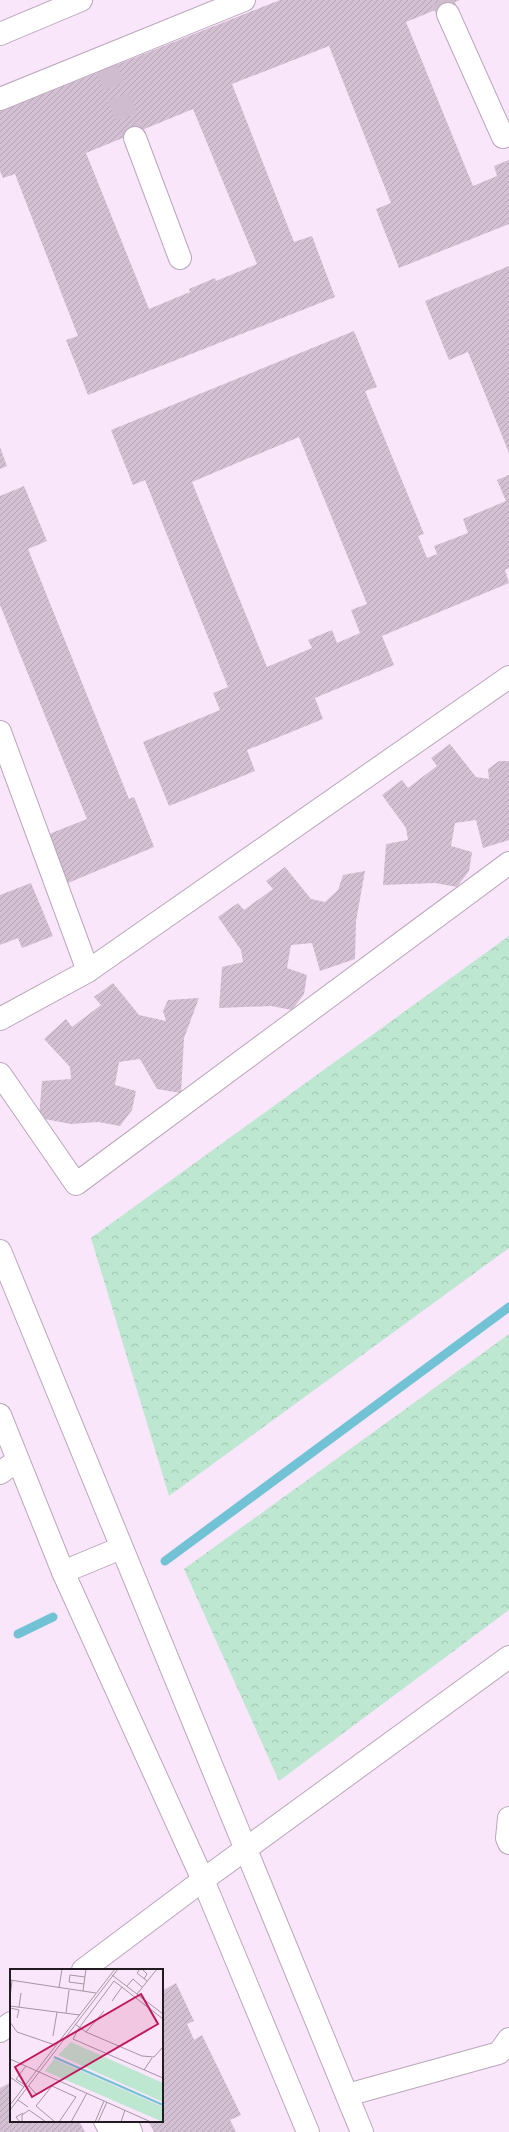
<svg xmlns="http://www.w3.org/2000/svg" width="509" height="2132" font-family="'Titillium Web',sans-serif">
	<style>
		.forest { fill: url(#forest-crowns) }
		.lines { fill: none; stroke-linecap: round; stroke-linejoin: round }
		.stream { stroke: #72c2d6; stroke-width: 9 }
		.building { fill: url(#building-hatch); fill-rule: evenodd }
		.minor-tunnel { stroke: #cfbdcf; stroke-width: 22; stroke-dasharray: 22 11; stroke-linecap: butt }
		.minor-casing { stroke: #baa7ba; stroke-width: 24 }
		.major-casing { stroke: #baa7ba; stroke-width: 24 }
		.minor { stroke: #fff; stroke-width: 22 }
		.major { stroke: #fff; stroke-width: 22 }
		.inset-river { fill: none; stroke: #72c2d6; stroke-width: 2 }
		.inset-road { fill: none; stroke: #a495a4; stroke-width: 1 }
		.view { fill: #c2185b; fill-opacity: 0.15; stroke: #c2185b; stroke-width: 2 }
		.inset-edge { fill: none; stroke: #221b22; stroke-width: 2 }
	</style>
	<defs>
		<pattern id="forest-crowns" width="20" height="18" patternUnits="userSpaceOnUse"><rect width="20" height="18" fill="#bee7d2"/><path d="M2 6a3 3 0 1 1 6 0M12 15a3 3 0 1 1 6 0" fill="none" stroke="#a3c6b4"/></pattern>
		<pattern id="building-hatch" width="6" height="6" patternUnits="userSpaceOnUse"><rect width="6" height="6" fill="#d3c0d3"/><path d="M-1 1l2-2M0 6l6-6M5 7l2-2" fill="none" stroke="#b5a4b5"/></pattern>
	</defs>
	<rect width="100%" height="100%" fill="#fae6fa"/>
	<g class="forest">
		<path d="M 509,936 L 509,1248 L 169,1496 L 91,1238 Z"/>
		<path d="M 509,1334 L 509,1610 L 279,1781 L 184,1569 Z"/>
	</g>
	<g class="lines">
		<g class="stream">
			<path d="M 165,1561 L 509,1307"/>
			<path d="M 18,1634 L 53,1617"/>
		</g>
	</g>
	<g class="building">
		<path d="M 280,0 L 460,0 L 406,22 L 473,186 L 497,176 L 494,166 L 509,160 L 509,224 L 399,268 L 376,209 L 391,203 L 329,46 L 232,84 L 294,242 L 312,236 L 335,297 L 88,395 L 66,340 L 78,336 L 15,174 L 3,178 L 0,171 L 0,111 ZM 193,109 L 257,264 L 216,281 L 215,278 L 189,289 L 190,292 L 149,309 L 86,153 Z"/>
		<path d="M 509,266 L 509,453 L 468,352 L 449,360 L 425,301 Z"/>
		<path d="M 354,331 L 377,387 L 365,391 L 424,534 L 418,536 L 427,558 L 437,554 L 434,546 L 468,533 L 463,519 L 506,501 L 497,480 L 509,475 L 509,568 L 505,570 L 509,583 L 382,636 L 394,665 L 315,698 L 323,719 L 247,750 L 255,771 L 169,806 L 143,742 L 220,710 L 213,693 L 228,687 L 145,480 L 133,485 L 111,430 ZM 299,437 L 367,604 L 351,610 L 360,633 L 337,643 L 332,630 L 308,640 L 312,648 L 267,667 L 192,482 Z"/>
		<path d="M 0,447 L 7,466 L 0,469 Z"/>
		<path d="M 24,486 L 47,541 L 28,549 L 129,799 L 134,797 L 154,847 L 63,885 L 44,836 L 87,819 L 0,605 L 0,496 Z"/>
		<path d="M 450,744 L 476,777 L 489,779 L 488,769 L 499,761 L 509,761 L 509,840 L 483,848 L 476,820 L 455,823 L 451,846 L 472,852 L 469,871 L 457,887 L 435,883 L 383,885 L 386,844 L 408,840 L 406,828 L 382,795 L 402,780 L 408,788 L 437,766 L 431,758 Z"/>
		<path d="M 285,867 L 311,899 L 325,902 L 338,890 L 343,875 L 365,871 L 356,921 L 355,959 L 320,971 L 312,943 L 291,945 L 287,968 L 307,975 L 304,994 L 292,1010 L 271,1006 L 219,1008 L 222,967 L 243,962 L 241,950 L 218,917 L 238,903 L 244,910 L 273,889 L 266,881 Z"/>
		<path d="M 31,883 L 53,936 L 22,948 L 18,938 L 0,945 L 0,895 Z"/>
		<path d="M 113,983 L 139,1015 L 166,1021 L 163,1011 L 168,1000 L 199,998 L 184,1038 L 181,1093 L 157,1089 L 140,1059 L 119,1062 L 115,1085 L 136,1091 L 132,1110 L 120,1126 L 98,1122 L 71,1124 L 39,1118 L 42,1081 L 71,1079 L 70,1067 L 44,1039 L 66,1019 L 72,1027 L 101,1005 L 94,997 Z"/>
		<path d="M 176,1983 L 194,2021 L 187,2024 L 194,2040 L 202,2035 L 241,2115 L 230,2120 L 236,2132 L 154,2132 L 148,2121 L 162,2121 L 162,1991 Z"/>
		<path d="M 11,2082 L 11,2121 L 79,2121 L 85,2132 L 0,2132 L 0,2088 Z"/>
	</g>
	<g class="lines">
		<g class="minor-tunnel">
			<path d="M 442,0 L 448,14"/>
			<path d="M 106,66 L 135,138"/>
		</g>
		<defs>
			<g id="minor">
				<path d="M 448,14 L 503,137"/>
				<path d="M 0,34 L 81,0"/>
				<path d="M 0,99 L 244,0"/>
				<path d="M 135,138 L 180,258"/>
				<path d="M 0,732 L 88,971"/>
				<path d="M 0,1019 L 88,971 L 509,677"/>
				<path d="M 0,1074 L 76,1184 L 509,863"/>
				<path d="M 0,1473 L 18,1460"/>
				<path d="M 509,1818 L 507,1838 L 509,1843"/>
				<path d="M 83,1970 L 203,1880 L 509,1657"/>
				<path d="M 0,2031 L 11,2023"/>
				<path d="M 347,2095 L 499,2053 L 509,2039"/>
				<path d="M 105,2121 L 111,2132"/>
				<path d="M 126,2121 L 131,2132"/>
			</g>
			<g id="major">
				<path d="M 0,1251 L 362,2132"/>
				<path d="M 0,1415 L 63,1572 L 203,1880 L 308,2132"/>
				<path d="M 63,1572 L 121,1548"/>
			</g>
		</defs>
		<use href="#minor" class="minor-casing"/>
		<use href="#major" class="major-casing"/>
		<use href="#minor" class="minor"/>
		<use href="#major" class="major"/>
	</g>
	<g transform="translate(10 1969)">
		<rect width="153" height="153" fill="#fae6fa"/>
		<path d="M 61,73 L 153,114 L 153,133 L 48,86 ZM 44,90 L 153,138 L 153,153 L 35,102 Z" fill="#bee7d2"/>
		<path class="inset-river" d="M 44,88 L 153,136"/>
		<path class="inset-road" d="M 130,0 L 127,4 L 137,12M 132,0 L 137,5 L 134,10M 102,6 L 153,45M 0,11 L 86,24M 74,15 L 59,13 L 60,6 L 75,8M 117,17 L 123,10 L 132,18M 49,19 L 52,0M 73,22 L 76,0M 127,25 L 147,0M 0,29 L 2,12M 102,32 L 112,18M 0,37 L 70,46M 9,38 L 11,24M 0,39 L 9,41 L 7,49M 56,44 L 59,21M 153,50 L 104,12 L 69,59 L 63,70 L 153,109M 0,53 L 7,63 L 45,76M 65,55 L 76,63 L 132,87 L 144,88 L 153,78M 76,63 L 94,42M 43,67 L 47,43M 0,90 L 141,153M 134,101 L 142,89M 0,108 L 14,118M 15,116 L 6,110 L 16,97M 19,117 L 26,125 L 32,123M 8,131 L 18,138M 0,136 L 105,0M 0,141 L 108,0M 10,153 L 6,148 L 13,144M 12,153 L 12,146 L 19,141 L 36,153M 45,153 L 26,137 L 42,117 L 66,128 L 49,153M 61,153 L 77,124M 85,153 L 94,132M 88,153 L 97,133M 111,153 L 115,141"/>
		<path class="view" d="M 131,25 L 148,55 L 22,128 L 5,98 Z"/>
		<rect width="153" height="153" class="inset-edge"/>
	</g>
</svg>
